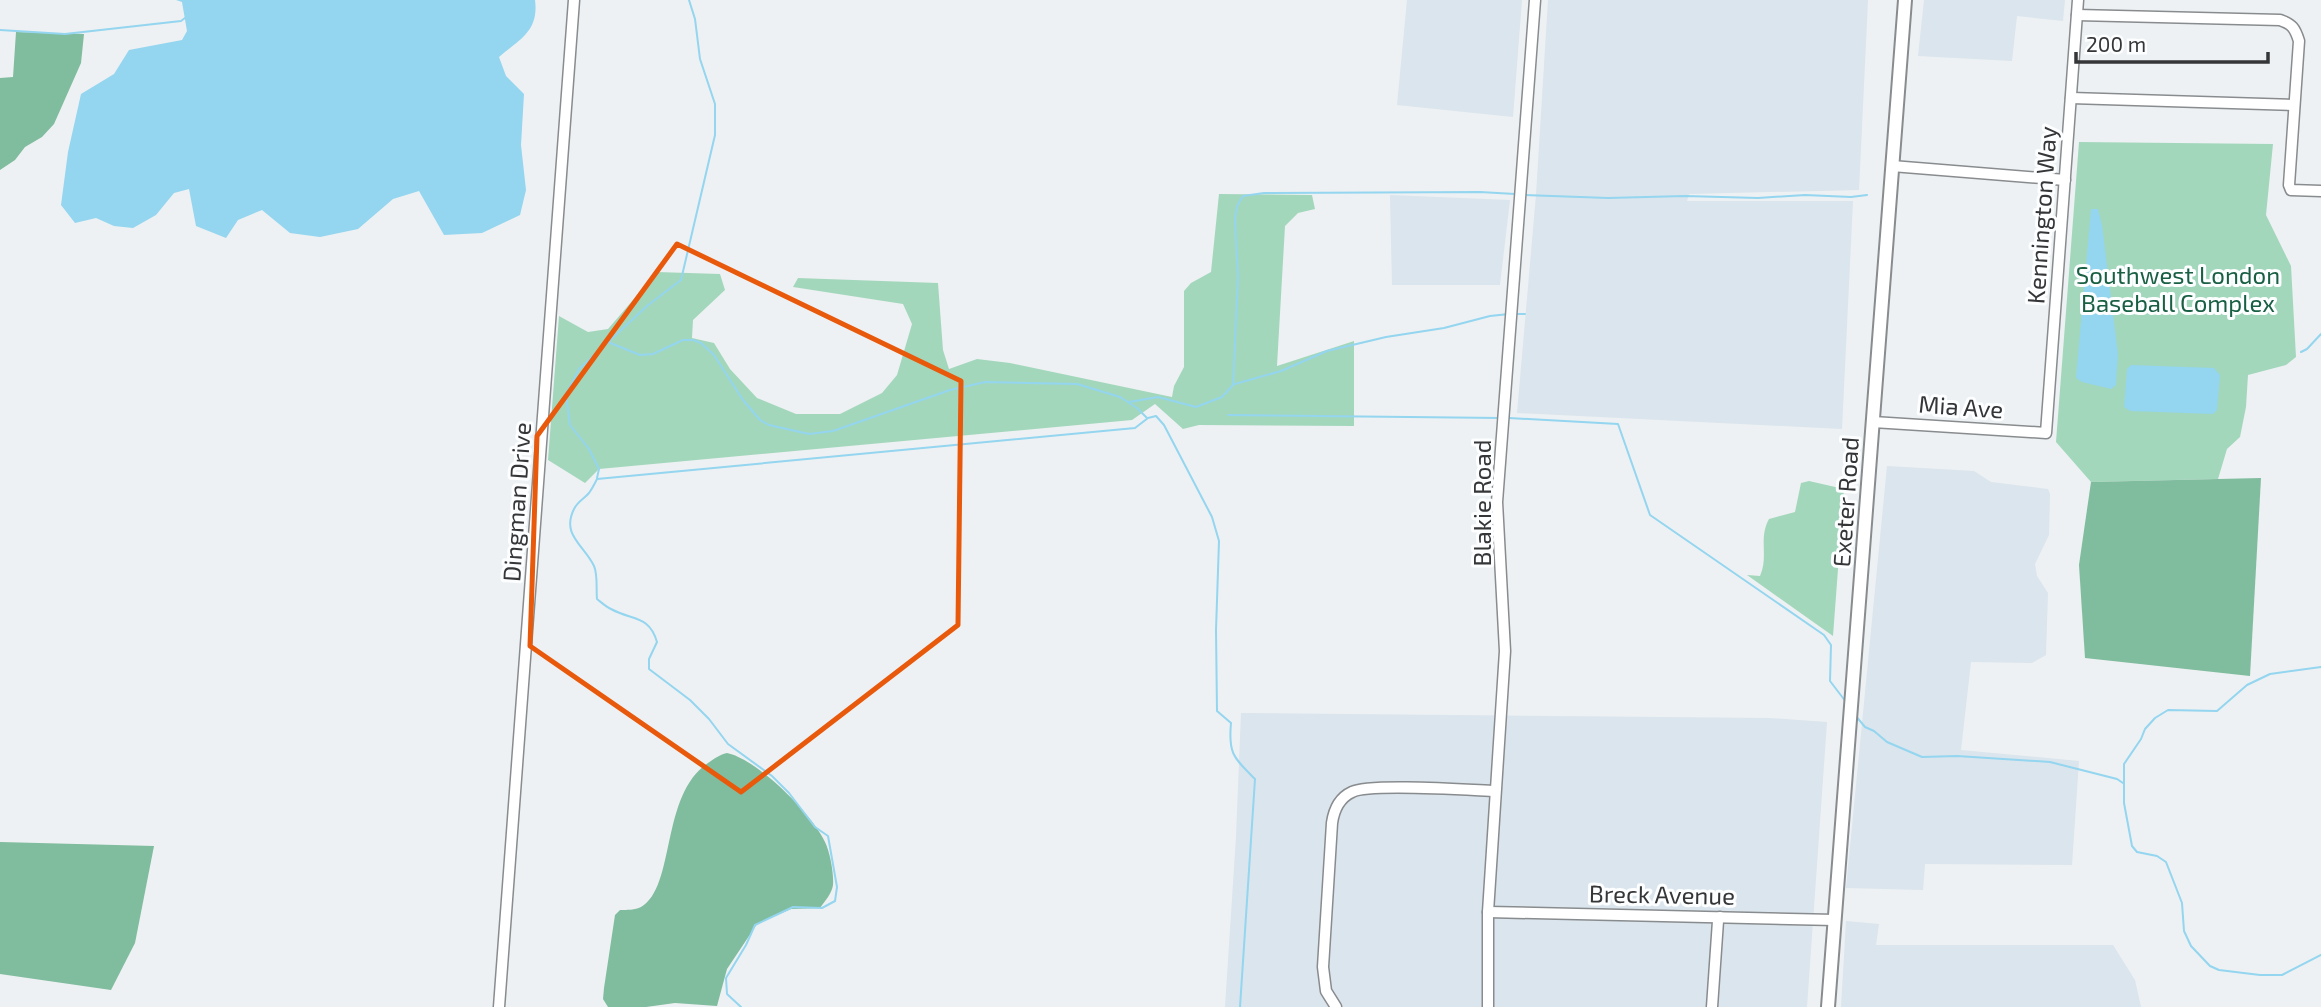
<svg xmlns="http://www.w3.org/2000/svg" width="2321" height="1007" font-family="'Exo 2',sans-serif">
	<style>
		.built { fill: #dbe5ed }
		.green { fill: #a3d7bc }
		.forest { fill: #80bc9e }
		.water { fill: #94d5ef }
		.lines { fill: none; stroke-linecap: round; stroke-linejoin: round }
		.stream { stroke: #94d5ef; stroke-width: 2 }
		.minor-casing { stroke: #898c8e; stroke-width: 13 }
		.major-casing { stroke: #898c8e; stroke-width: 16 }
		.minor { stroke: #fff; stroke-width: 10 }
		.major { stroke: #fff; stroke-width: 12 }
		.marked { fill: none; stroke: #e8590c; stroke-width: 5; stroke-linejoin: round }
		.labels { text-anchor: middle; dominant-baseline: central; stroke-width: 6; stroke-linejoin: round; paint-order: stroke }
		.street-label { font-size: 24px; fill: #353637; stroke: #fcfeff }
		.park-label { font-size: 24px; fill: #185f43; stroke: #fcfeff }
	</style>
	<rect width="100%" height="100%" fill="#edf1f3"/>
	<g class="built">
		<path d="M 1407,0 L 1522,0 L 1513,117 L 1397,105 Z"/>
		<path d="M 1548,0 L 1868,0 L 1859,190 L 1689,194 L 1687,201 L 1853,201 L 1842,429 L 1517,413 L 1536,195 Z"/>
		<path d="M 1924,0 L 2065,0 L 2063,21 L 2017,16 L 2012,61 L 1918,56 Z"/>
		<path d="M 1390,195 L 1510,200 L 1500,285 L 1392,285 Z"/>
		<path d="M 1887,466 L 1974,471 L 1991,482 L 2048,489 L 2050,494 L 2049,535 L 2035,564 L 2037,576 L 2048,593 L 2046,655 L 2032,663 L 1971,662 L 1961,750 L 2079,761 L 2072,865 L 1925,864 L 1923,890 L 1846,888 Z"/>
		<path d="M 1241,713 L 1769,718 L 1827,722 L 1807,1007 L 1225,1007 L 1236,837 Z"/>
		<path d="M 1846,921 L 1879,924 L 1876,945 L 2113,945 L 2135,980 L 2141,1007 L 1841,1007 Z"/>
	</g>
	<g class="green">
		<path d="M 2079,142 L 2273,144 L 2266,215 L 2291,266 L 2296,357 L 2286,365 L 2248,375 L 2246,407 L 2240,437 L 2227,449 L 2218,479 L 2091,482 L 2056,442 Z"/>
		<path d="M 1219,194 L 1312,195 L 1315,209 L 1298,213 L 1285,226 L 1277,366 L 1354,341 L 1354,426 L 1199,425 L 1183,429 L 1155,404 L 1132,420 L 599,469 L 585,483 L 548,460 L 559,316 L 588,332 L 608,329 L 657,272 L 720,274 L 725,290 L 693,320 L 692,338 L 714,343 L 730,369 L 757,398 L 796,414 L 840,414 L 882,393 L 897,375 L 912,324 L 903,304 L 793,287 L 798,278 L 938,283 L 943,350 L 949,369 L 977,359 L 1010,363 L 1172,397 L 1174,386 L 1184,367 L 1184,291 L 1191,283 L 1211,272 Z"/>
		<path d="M 1809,481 L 1844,489 L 1833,636 L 1747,575 L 1760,576 C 1769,556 1758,539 1769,519 L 1795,512 L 1801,483 Z"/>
	</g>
	<g class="forest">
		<path d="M 16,32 L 84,34 L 81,63 L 54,124 L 42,137 L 25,147 L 15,160 L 0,170 L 0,78 L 13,77 Z"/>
		<path d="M 2261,478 L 2250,676 L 2085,658 L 2079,565 L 2091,482 Z"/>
		<path d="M 727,753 C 757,759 812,814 825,842 C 830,852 834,874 833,885 C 832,893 825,901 820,908 L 791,909 L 757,924 L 727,969 L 717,1006 L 675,1003 L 646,1007 L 608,1007 L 603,999 L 604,988 L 615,915 L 620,910 C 627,910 635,910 641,907 C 676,887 660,795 708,763 C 714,759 719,755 727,753 Z"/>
		<path d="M 0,842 L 154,846 L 135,943 L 111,990 L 0,974 Z"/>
	</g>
	<g class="water">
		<path d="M 176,0 L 535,0 C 539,31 520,39 499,57 L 506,76 L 524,94 L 521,145 L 526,190 L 520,215 L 482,233 L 444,235 L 419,191 L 393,199 L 358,229 L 320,237 L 290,233 L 262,210 L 238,220 L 226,238 L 196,226 L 189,189 L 174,193 L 156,215 L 133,228 L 114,226 L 96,218 L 75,223 L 61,205 L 68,152 L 81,94 L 114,74 L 129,50 L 182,40 L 187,31 L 182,2 Z"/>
		<path d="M 2091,209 L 2098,209 L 2102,225 L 2118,354 L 2116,385 L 2111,389 L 2082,382 L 2076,378 Z"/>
		<path d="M 2131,365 L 2214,368 L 2220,375 L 2217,410 L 2213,414 L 2130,411 L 2124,407 L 2127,369 Z"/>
	</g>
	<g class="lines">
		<g class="stream">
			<path d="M 0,30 L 65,34 L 181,21 L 185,18"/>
			<path d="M 1524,195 L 1608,198 L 1685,196 L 1758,198 L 1805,195 L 1851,197 L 1867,195"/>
			<path d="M 1514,314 L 1525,314"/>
			<path d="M 608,342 L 640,355 L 653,354 L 683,340 L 693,340 L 701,343 L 714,355 L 743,400 L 760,420 L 769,425 L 809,434 L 833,431 L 950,390 L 985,382 L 1077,384 L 1120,397 L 1137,408 L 1147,418"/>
			<path d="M 2301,352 L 2307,349 L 2321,334"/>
			<path d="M 1235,384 L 1281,371 L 1327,351 L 1386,337 L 1444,328 L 1490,316 L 1509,314"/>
			<path d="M 1129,402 L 1158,397 L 1196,407 L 1222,397 L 1233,385 L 1238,277 L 1235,219 L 1237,206 L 1243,196 L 1264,193 L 1480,192 L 1515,194"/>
			<path d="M 1228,415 L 1500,418"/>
			<path d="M 1509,418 L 1618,424 L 1650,515 L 1824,635 L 1831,645 L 1830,681 L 1846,702"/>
			<path d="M 597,478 L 599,469 L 589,449 L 570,425 L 566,394 L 579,369 L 647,306 L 681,280 L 715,135 L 715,104 L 700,59 L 695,19 L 689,0"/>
			<path d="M 2321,667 L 2270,674 L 2247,685 L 2217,711 L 2168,710 L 2155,718 L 2145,729 L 2141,739 L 2124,764 L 2124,803 L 2132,846 L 2137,852 L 2157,856 L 2166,862 L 2182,903 L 2184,931 L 2191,946 L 2210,966 L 2219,970 L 2260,975 L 2282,975 L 2321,955"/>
			<path d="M 1855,715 L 1865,727 L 1874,731 L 1887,742 L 1922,757 L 1957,756 L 2050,762 L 2117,779 L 2123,783"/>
			<path d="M 741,1007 L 727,994 L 726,978 L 746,945 L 755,925 L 793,907 L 822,908 L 835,901 L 837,887 L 828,836 L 815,827 L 789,793 L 772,776 L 728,744 L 709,719 L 690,700 L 649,669 L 649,659 L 657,642 C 649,615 633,621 611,609 C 606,607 601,602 597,599 C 596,589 598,575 594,566 C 584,545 561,535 574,509 C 578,501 584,499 589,493 C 592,489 595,483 597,479 L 1135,428 L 1148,418 L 1156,416 L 1164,425 L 1212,517 L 1219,541 L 1216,630 L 1217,711 L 1231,723 C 1228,754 1234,758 1255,779 L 1240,1007"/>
		</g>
		<defs>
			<g id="minor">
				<path d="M 2077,15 L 2280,20 C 2292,24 2295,28 2299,41 L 2289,185 L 2291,190 L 2321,191"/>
				<path d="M 2071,98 L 2294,105"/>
				<path d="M 1892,166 L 2065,180"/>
				<path d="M 1873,422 L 2046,433 L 2078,0"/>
				<path d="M 1488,912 L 1835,920"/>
				<path d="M 499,1007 L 574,0"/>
				<path d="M 1336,1007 L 1326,991 L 1323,967 L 1332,823 C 1334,809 1339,798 1352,792 C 1369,783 1470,790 1495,791"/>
				<path d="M 1488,1007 L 1488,912 L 1505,651 L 1497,502 L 1535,0"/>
				<path d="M 1712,1007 L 1718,921 L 1720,917"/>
			</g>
			<path id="major" d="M 1828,1007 L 1905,0"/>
		</defs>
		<use href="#minor" class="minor-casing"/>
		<use href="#major" class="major-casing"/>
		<use href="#minor" class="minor"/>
		<use href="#major" class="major"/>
	</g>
	<path class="marked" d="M 677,244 L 961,381 L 958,625 L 741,792 L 530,646 L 537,436 Z"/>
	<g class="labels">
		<g class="street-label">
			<text transform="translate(2041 215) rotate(-86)">Kennington Way</text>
			<text transform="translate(1961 406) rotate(4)">Mia Ave</text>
			<text transform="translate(516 502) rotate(-86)">Dingman Drive</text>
			<text transform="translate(1845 502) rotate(-86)">Exeter Road</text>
			<text transform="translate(1481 503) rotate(-90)">Blakie Road</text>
			<text transform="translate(1662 894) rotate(1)">Breck Avenue</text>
		</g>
		<g class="park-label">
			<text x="2178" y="274">Southwest London<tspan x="2178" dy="28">Baseball Complex</tspan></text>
		</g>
	</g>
	<path d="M2076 52v10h192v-10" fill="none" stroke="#353637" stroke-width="3.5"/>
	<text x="2086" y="52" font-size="21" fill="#353637" stroke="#fcfeff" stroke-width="5" paint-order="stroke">200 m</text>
</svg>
